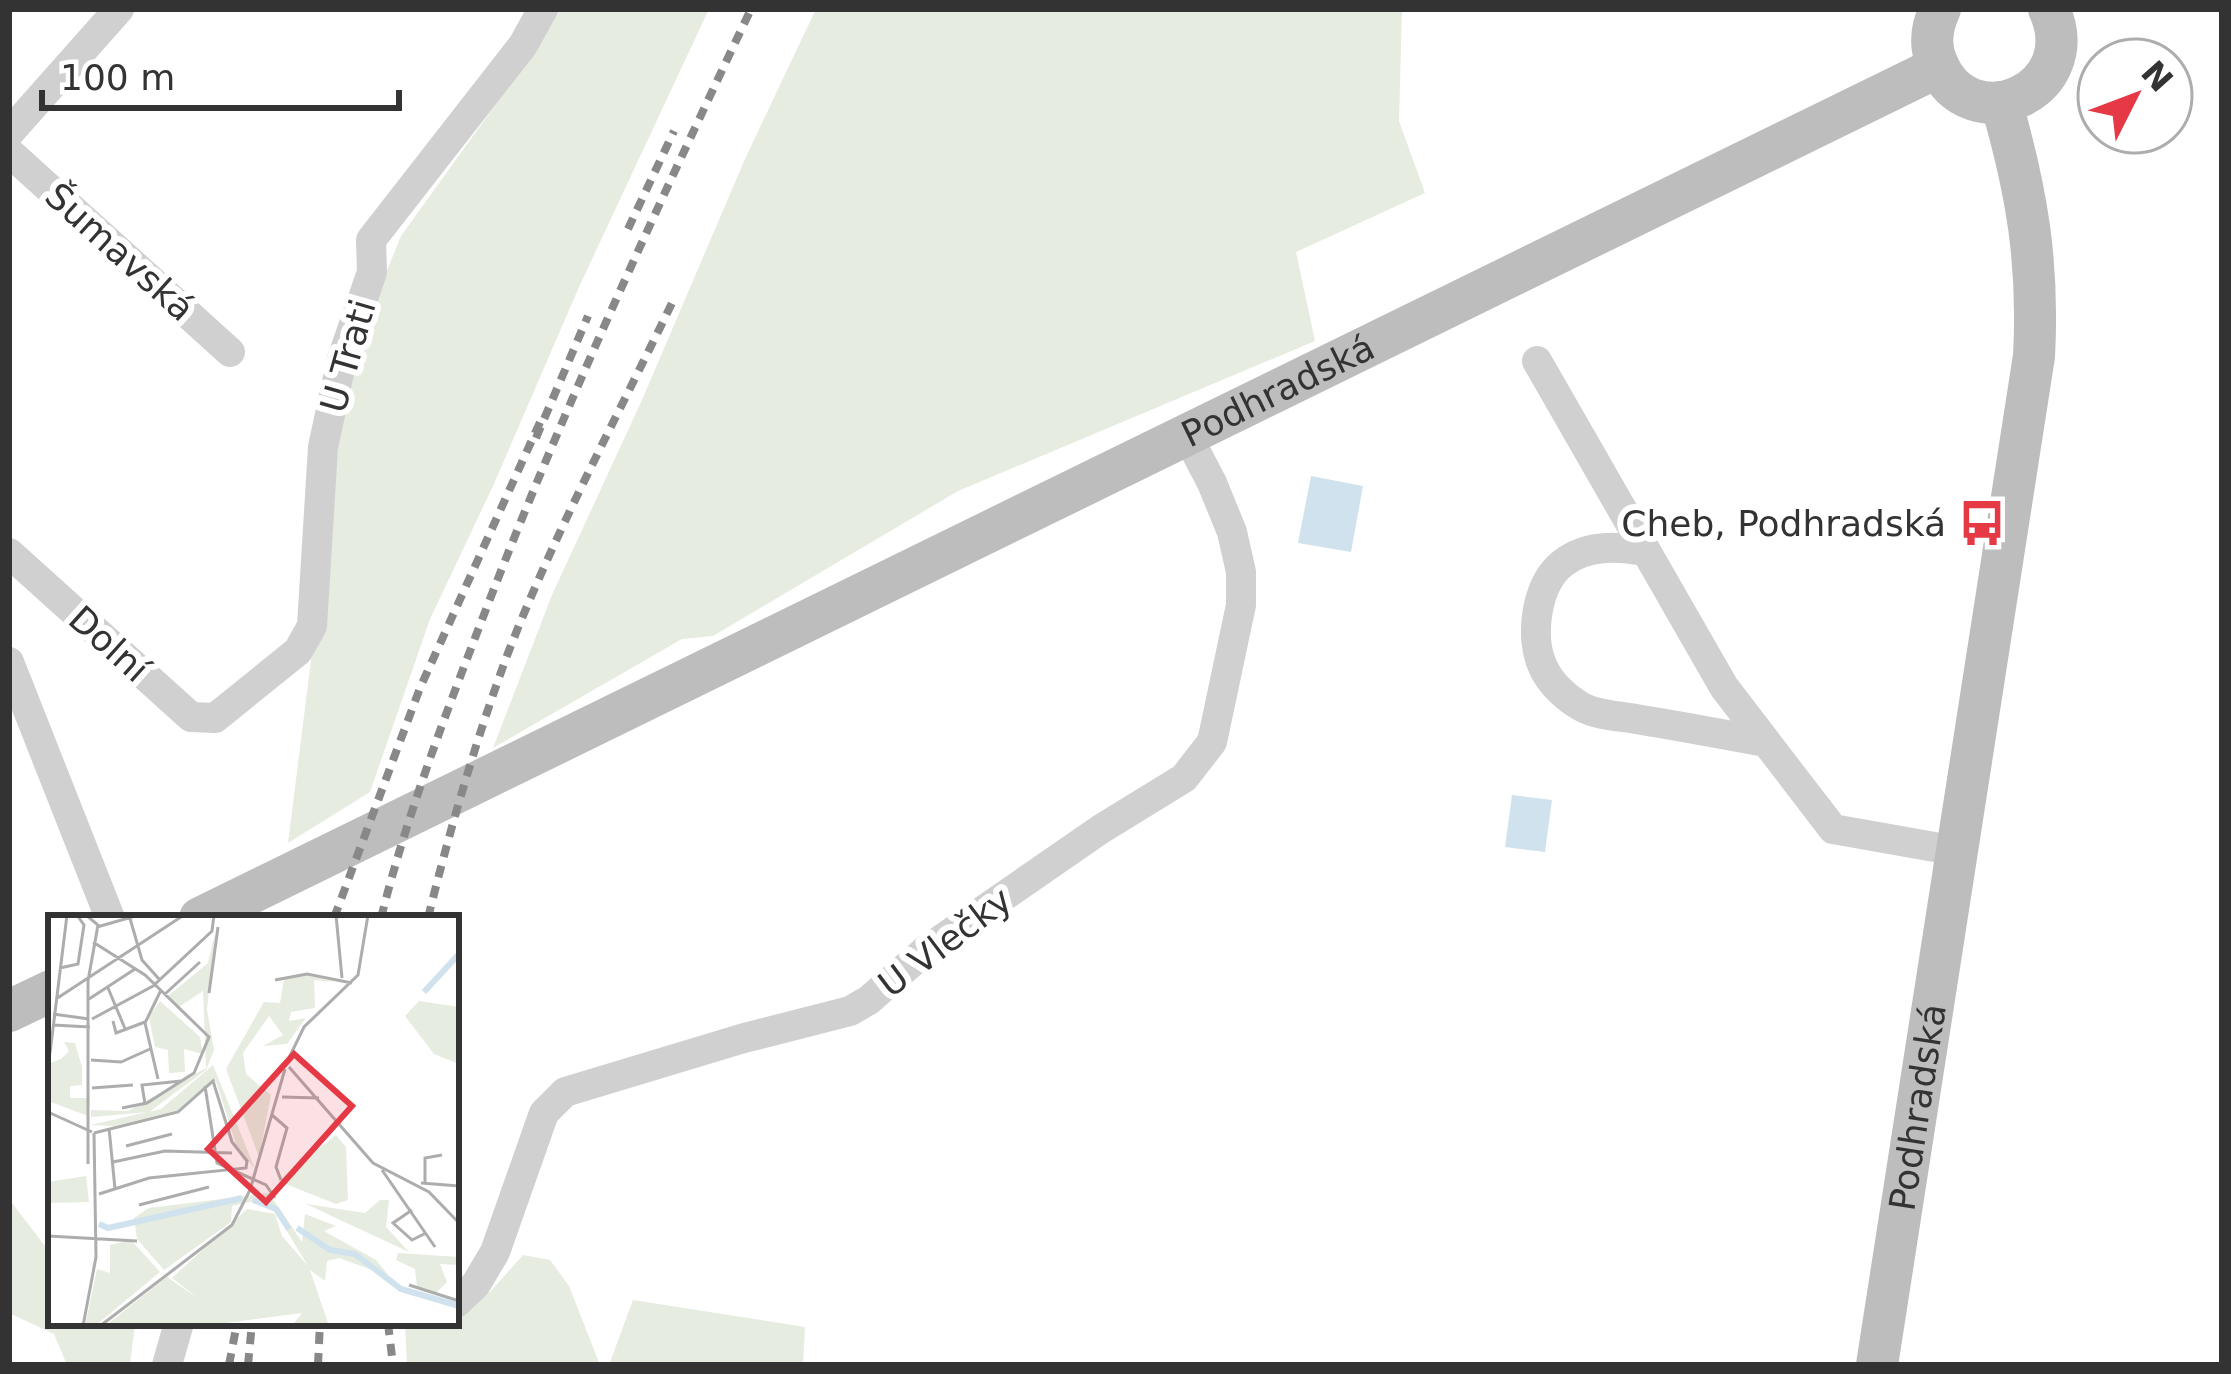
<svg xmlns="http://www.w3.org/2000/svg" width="2231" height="1374" font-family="'DejaVu Sans',sans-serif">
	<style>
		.green { fill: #e6ecdf }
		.water { fill: #cfe2ee }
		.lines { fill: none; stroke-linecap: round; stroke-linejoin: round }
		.street { stroke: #d0d0d0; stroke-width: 30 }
		.secondary { stroke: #bdbdbd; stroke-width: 42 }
		.rail { stroke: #888; stroke-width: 8; stroke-dasharray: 12 9; stroke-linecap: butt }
		.labels { text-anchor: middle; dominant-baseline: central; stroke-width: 12; stroke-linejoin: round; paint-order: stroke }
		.street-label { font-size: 36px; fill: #333; stroke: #fff }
		.poi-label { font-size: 36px; fill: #333; stroke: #fff; text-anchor: end }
		.inset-river { fill: none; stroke: #cfe2ee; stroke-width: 6 }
		.inset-road { fill: none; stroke: #adadad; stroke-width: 3 }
		.view { fill: #e63946; fill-opacity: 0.15; stroke: #e63946; stroke-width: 6 }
		.inset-edge { fill: none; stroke: #333; stroke-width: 6 }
	</style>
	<rect width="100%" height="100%" fill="#fff"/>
	<g class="green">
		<path d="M 555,9 L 709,9 L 579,287 L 493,486 L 430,619 L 370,792 L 288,843 L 348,366 L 401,236 L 519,72 Z"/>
		<path d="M 816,9 L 1402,9 L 1399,121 L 1425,193 L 1296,252 L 1315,341 L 958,491 L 713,636 L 682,639 L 493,748 L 552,595 L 642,400 L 745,159 Z"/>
		<path d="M 9,1199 L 51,1254 L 51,1323 L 135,1323 L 130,1365 L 67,1365 L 54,1334 L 9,1313 Z"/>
		<path d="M 523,1255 L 550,1260 L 569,1286 L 600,1365 L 407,1365 L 405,1323 L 447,1325 L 456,1323 L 456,1319 L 491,1291 Z"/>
		<path d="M 633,1300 L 805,1327 L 803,1365 L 609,1365 Z"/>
	</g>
	<g class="water">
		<path d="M 1311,476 L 1363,486 L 1351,552 L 1298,543 Z"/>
		<path d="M 1512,795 L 1552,800 L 1545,852 L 1505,847 Z"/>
	</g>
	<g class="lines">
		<g class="street">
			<path d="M 9,133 L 119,9"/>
			<path d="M 9,152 L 230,352"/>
			<path d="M 1537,361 L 1724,687 L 1833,829 L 1957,851"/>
			<path d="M 1644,551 C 1616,546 1586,545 1563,563 C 1536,584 1529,637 1543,667 C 1550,683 1566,698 1582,707 C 1596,715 1619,716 1636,719 C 1679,726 1722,734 1765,742"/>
			<path d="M 9,553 L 191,717 L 215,718 L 298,651 L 312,626 L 323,447 L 342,359 L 372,272 L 371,240 L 523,45 L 543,9"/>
			<path d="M 9,662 L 110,918"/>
			<path d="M 456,1303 L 476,1284 L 495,1252 L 544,1113 L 565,1092 L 744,1038 L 850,1011 L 869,1000 L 926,950 L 1101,829 L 1184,778 L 1212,742 L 1241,605 L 1241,572 L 1232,532 L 1212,483 L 1187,435"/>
			<path d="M 167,1365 L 179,1323"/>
		</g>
		<g class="secondary">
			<path d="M 1940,9 C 1932,26 1929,45 1937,63 C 1969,142 2087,92 2049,9"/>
			<path id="s1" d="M 200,918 L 1938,67"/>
			<path d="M 9,1011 L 51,991"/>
			<path id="s2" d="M 1877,1365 L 2034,356 C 2039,264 2027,191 2001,102"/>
		</g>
		<g class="rail">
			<path d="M 628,229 L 674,131"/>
			<path d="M 536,438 L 588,316"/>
			<path d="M 334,918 L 420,688 L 541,420"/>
			<path d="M 381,918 C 406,818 443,721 480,625 C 560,415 655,212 751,9"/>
			<path d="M 428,918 C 450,829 476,739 508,653 C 555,532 617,417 673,301"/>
			<path d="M 388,1323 L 393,1365"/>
			<path d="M 229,1365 L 237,1323"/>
			<path d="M 248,1365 L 252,1323"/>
			<path d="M 318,1365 L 320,1323"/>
		</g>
	</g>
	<defs>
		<symbol id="bus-bare" viewBox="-9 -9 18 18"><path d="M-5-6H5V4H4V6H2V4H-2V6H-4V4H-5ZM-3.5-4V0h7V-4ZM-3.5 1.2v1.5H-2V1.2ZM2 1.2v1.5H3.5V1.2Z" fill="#e63946" stroke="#fff" stroke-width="2.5" paint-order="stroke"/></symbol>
	</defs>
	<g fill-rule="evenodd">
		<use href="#bus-bare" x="1949" y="490" width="66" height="66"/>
	</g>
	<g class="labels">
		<g class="street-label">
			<text transform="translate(120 252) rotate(42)">Šumavská</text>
			<text transform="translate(348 356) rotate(-74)">U Trati</text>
			<text stroke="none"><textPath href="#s1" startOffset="1200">Podhradská</textPath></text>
			<text transform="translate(109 644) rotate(42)">Dolní</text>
			<text transform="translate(945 942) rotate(-37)">U Vlečky</text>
			<text stroke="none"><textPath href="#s2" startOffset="261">Podhradská</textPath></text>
		</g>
		<g class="poi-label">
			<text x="1946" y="523">Cheb, Podhradská</text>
		</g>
	</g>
	<g transform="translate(48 915)">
		<rect width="411" height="411" fill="#fff"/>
		<path d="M 167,18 L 159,95 L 166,135 L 158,155 L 101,197 L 43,202 L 43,195 L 80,196 L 158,153 L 155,76 L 131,92 L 120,81 L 160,48 ZM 256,60 L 288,67 L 266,65 L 267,93 L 243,97 L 241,106 L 258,103 L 239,129 L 215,131 L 235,120 L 221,101 L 195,138 L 198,159 L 223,180 L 211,242 L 178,154 L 216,87 L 232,88 L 236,64 ZM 112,86 L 152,122 L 155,139 L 136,134 L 137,157 L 121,158 L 120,135 L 107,132 L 101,102 ZM 371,86 L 411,92 L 411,149 L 386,139 L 357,101 ZM 16,127 L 27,128 L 34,152 L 34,170 L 22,171 L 22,183 L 42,183 L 40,201 L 0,186 L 0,139 L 2,148 L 13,144 L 21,136 ZM 165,150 L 207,254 L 189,233 L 168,166 L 131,195 L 66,211 L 42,210 L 113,194 ZM 288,220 L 298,232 L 300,285 L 342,271 L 288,289 L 230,266 ZM 38,261 L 41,287 L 0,288 L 0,267 ZM 221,278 L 254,327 L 257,299 L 288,311 L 276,316 L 328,345 L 341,361 L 291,343 L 279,346 L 277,366 L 262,355 L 281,411 L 244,411 L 254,398 L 155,411 L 57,411 L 119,362 L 151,384 L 124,363 L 199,294 L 227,299 L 234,321 L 260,351 L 219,283 L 184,291 L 183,307 L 116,355 L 89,324 L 86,303 L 101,293 ZM 332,285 L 341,285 L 338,312 L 361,337 L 258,289 L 317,298 ZM 83,325 L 112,357 L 47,411 L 37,411 L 49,354 L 62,358 L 62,330 ZM 350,338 L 411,342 L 411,350 L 392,349 L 399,367 L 388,378 L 369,373 L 367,354 L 348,345 Z" fill="#e6ecdf"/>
		<path class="inset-river" d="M 376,77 L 411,39M 205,285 L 228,294 L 241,314M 51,309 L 60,313 L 194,283M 249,313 L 282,335 L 307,339 L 353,374 L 411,391"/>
		<path class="inset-road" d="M 38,0 L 50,10 L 40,66 L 40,249M 81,0 L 94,45 L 111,64M 288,0 L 294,63M 49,12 L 91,0M 45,27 L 97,60 L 161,122 L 146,158 L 99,188 L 74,193M 12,53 L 30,49 L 36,10 L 29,0M 227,65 L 259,59 L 304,68M 60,73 L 78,116M 161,78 L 170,12M 117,79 L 152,47M 8,84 L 136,0M 41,84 L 87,54M 5,99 L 41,104M 44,104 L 105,71 L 164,16 L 166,0M 65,106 L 68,118 L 97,107M 5,110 L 42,112M 2,138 L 19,0M 43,145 L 73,147 L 102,134M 239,147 L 256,112 L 310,60 L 320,0M 241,152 L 325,248 L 381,277 L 411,308M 110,164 L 97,108 L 113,75M 157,171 L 169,248 L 218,270 L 227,283M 44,173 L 85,170M 234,182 L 271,183M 97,189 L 94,170 L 133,166M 0,197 L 44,217M 224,200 L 239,213 L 228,252 L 233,265M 61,213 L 67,274M 46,218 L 130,197 L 165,166 L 184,227 L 199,246 L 198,253 L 101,263 L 51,279M 78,231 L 124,219M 65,247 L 117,236 L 184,238M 334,255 L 387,332M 373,268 L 411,271M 377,268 L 377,243 L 394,240M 91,290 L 161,272M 364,295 L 345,308 L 364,325 L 378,318M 0,321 L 89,326M 361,370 L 411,386M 35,411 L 48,342 L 46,218M 52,411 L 184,310 L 202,275 L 237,154"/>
		<path class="view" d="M 246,139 L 304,191 L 218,287 L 160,234 Z"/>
		<rect width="411" height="411" class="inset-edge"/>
	</g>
	<rect width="2231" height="1374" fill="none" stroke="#333333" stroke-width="24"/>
	<g transform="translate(2135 96) rotate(48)"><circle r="57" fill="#ffffff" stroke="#adadad" stroke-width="3"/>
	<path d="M0-9L21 45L0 30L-21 45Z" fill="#e63946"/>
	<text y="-18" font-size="33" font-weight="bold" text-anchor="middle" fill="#333333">N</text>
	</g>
	<path d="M42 90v18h357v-18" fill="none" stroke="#333333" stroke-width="6"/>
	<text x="60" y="90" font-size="36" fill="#333333" stroke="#ffffff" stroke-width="9" paint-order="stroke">100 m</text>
</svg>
